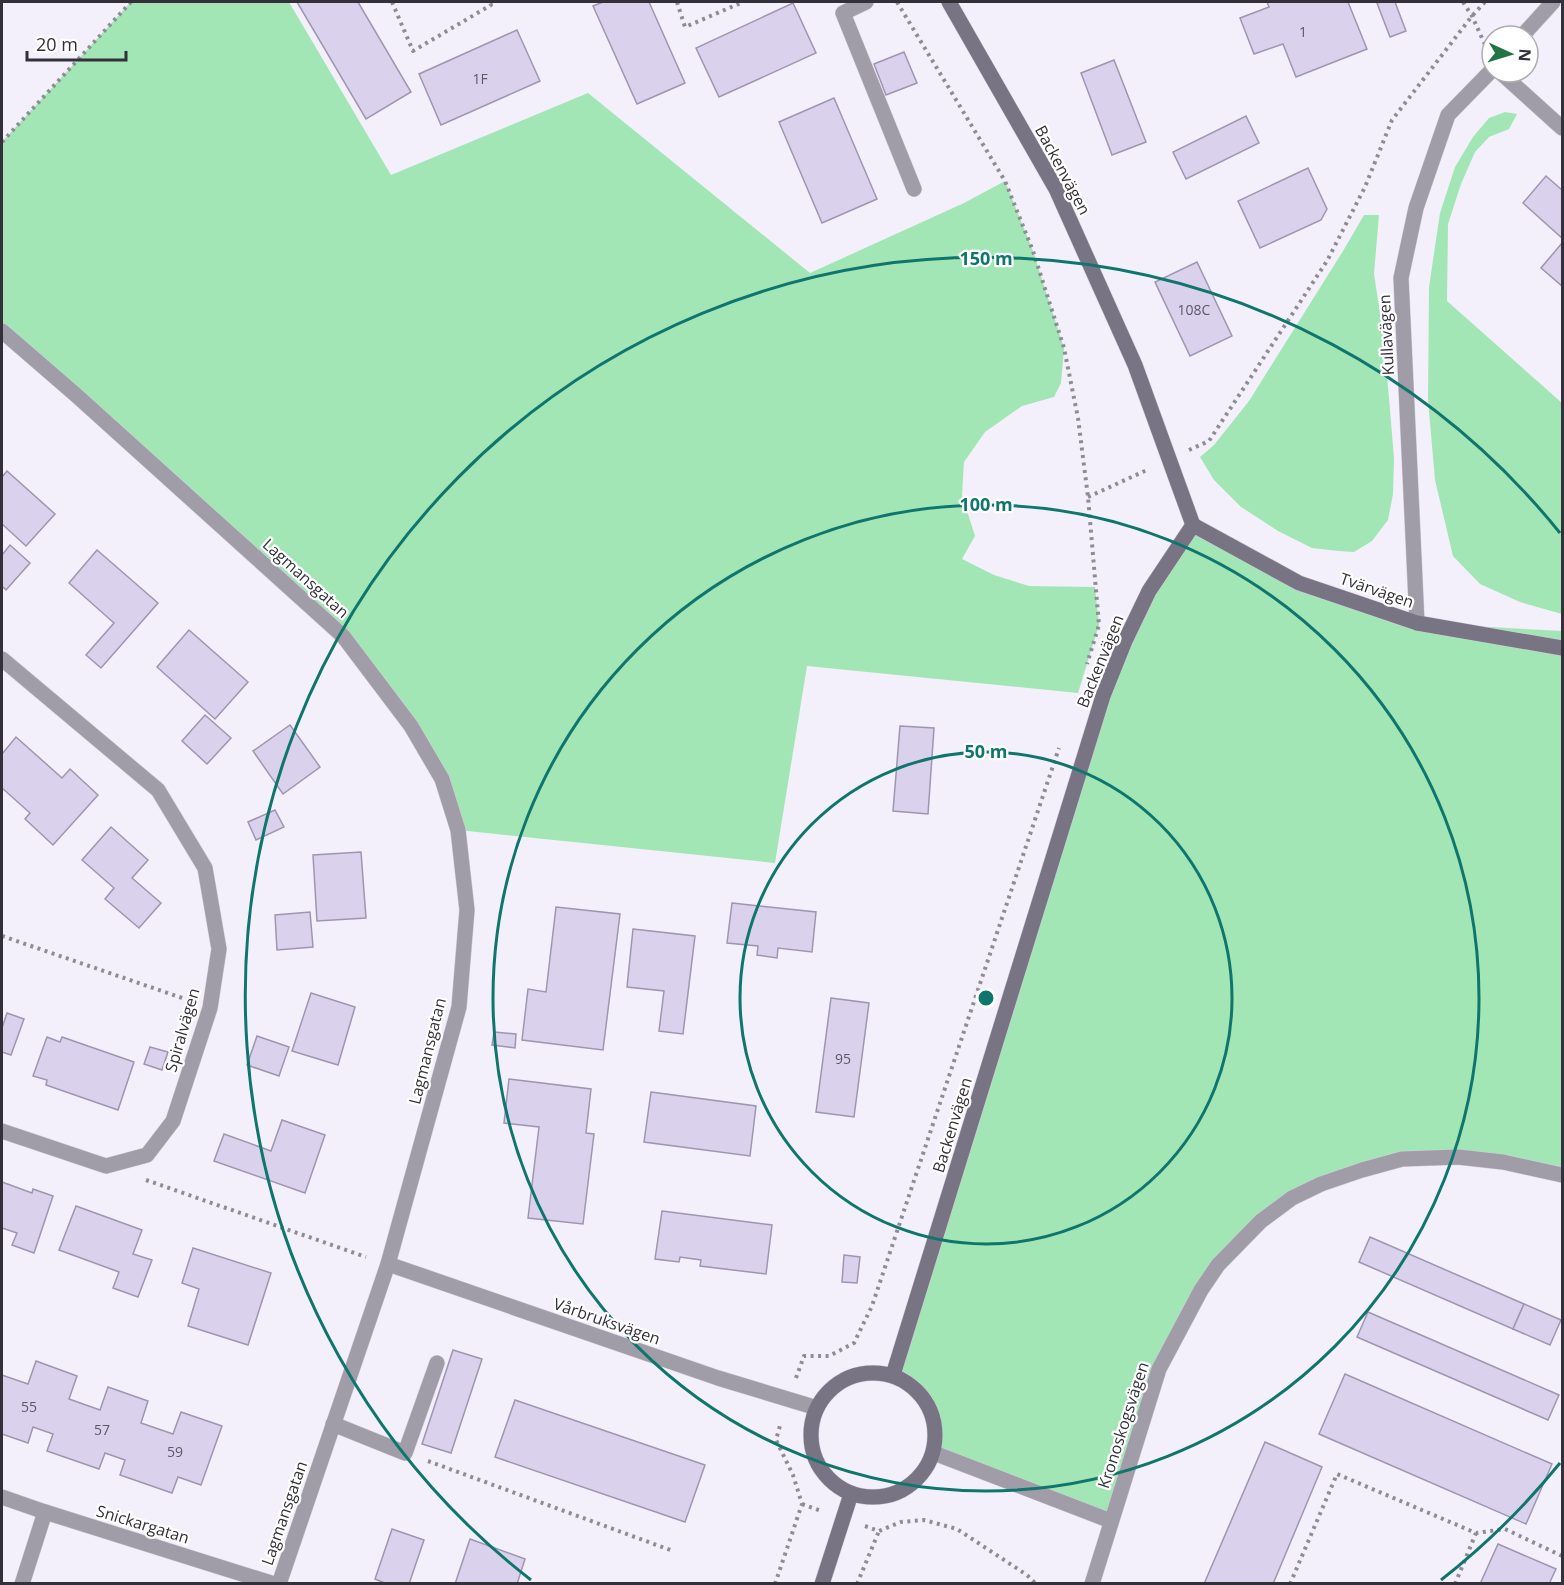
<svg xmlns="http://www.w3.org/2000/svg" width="1564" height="1585" font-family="'Open Sans',sans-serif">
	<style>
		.green { fill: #a2e6b6 }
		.building { fill: #dad2ed; stroke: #9e96af; stroke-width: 1.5 }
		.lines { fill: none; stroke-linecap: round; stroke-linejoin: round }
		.lane-casing { stroke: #d0cdd8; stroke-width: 16 }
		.street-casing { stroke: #d0cdd8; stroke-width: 16 }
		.secondary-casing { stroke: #d0cdd8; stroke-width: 16 }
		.path { stroke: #8f8c96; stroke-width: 4; stroke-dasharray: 3 4.5; stroke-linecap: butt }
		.lane { stroke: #a09da8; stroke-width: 15 }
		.street { stroke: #a09da8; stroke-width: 15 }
		.secondary { stroke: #797484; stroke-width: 15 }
		.ring { fill: none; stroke: #0f766e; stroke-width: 3 }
		.labels { text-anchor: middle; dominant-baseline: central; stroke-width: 4.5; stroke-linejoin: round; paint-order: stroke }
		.number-label { font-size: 14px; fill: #5d5867 }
		.street-label { font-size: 16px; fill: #33303a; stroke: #fff }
		.centre { fill: #0f766e; stroke: #fff; stroke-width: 3 }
		.ring-label { font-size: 18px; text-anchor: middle; font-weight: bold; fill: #0f766e; stroke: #fff; stroke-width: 4.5; stroke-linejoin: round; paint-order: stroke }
	</style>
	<rect width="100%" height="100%" fill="#f3f0fb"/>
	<g class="green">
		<path d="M 131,2 L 289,2 L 391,175 L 588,93 L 810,273 L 964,203 L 1005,181 L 1033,251 L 1064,348 L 1061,383 L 1054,397 L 1022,406 L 985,432 L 964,462 L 962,495 L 975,536 L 962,559 L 994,575 L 1029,586 L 1095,587 L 1099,625 L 1078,693 L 807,666 L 775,863 L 458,830 L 442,779 L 343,636 L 2,331 L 2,142 Z"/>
		<path d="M 1505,112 L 1517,114 L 1509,129 L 1489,137 L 1475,152 L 1461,184 L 1448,224 L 1447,301 L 1562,403 L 1562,614 L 1520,602 L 1480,584 L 1453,556 L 1435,480 L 1428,400 L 1429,287 L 1440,213 L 1455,167 L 1473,137 L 1489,118 Z"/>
		<path d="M 1364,215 L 1379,215 L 1374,274 L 1384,339 L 1394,458 L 1393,494 L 1388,520 L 1372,541 L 1354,552 L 1338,551 L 1312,548 L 1278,531 L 1241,507 L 1214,480 L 1200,457 L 1214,445 L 1249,401 L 1343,251 Z"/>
		<path d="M 1193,525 L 1299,583 L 1417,623 L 1562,631 L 1562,1175 L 1503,1162 L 1402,1159 L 1321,1184 L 1240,1242 L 1159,1369 L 1111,1521 L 934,1453 L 936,1428 L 926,1401 L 913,1386 L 893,1375 L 1103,696 L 1149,591 Z"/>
	</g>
	<g class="building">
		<path d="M 297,2 L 358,2 L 411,92 L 366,119 Z"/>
		<path d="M 603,2 L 649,2 L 685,83 L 637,104 L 593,6 Z"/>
		<path d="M 1267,2 L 1348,2 L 1367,49 L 1296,77 L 1283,44 L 1254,54 L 1240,18 L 1269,7 Z"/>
		<path d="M 1381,2 L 1395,2 L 1406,31 L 1390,37 L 1377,3 Z"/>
		<path d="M 793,3 L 816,53 L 719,97 L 696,48 Z"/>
		<path d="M 517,30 L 540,81 L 441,125 L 419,74 Z"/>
		<path d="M 904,52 L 917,83 L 886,95 L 874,64 Z"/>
		<path d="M 1114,60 L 1146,142 L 1112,155 L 1081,73 Z"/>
		<path d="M 834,98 L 877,199 L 822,223 L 779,122 Z"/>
		<path d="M 1246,116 L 1259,143 L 1186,179 L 1173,152 Z"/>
		<path d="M 1308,168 L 1327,209 L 1321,220 L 1260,248 L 1238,201 Z"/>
		<path d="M 1546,176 L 1562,190 L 1562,238 L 1523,203 Z"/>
		<path d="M 1562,243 L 1562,286 L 1541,268 Z"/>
		<path d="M 1197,262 L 1232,336 L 1190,356 L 1155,282 Z"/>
		<path d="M 7,471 L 55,514 L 26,546 L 2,524 L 2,477 Z"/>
		<path d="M 10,545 L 30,563 L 6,590 L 2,586 L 2,555 Z"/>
		<path d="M 97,550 L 158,603 L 101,668 L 86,655 L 114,623 L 69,583 Z"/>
		<path d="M 189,630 L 248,682 L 215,719 L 157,667 Z"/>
		<path d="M 205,715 L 231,738 L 207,764 L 182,741 Z"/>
		<path d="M 290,725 L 320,767 L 283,794 L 253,751 Z"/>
		<path d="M 900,726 L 934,728 L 928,814 L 893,811 Z"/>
		<path d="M 16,737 L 62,778 L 70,769 L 98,795 L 53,845 L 25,819 L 30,813 L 2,788 L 2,754 Z"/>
		<path d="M 275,810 L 284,827 L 256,840 L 248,822 Z"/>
		<path d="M 111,827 L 148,860 L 132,878 L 161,903 L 139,928 L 105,899 L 114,888 L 82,860 Z"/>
		<path d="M 361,852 L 366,918 L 317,921 L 313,855 Z"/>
		<path d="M 732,903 L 816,912 L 812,952 L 778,948 L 777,958 L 757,955 L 758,946 L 727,943 Z"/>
		<path d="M 556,907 L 620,914 L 603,1050 L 522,1040 L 528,989 L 546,992 Z"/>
		<path d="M 310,912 L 313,947 L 277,950 L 275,915 Z"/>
		<path d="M 633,929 L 695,936 L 683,1034 L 659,1031 L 664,991 L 627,987 Z"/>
		<path d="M 311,993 L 355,1007 L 338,1065 L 292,1051 Z"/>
		<path d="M 831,998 L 869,1003 L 854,1117 L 816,1112 Z"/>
		<path d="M 7,1013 L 24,1019 L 11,1055 L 2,1052 L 2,1028 Z"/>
		<path d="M 494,1032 L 516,1034 L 515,1048 L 492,1045 Z"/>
		<path d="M 257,1036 L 289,1047 L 279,1076 L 247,1065 Z"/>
		<path d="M 47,1037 L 60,1042 L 62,1037 L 134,1062 L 118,1110 L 46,1085 L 47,1080 L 33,1076 Z"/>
		<path d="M 150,1047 L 168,1052 L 162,1070 L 144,1064 Z"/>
		<path d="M 509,1079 L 591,1089 L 586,1133 L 594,1134 L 583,1224 L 528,1218 L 539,1127 L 504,1123 Z"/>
		<path d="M 651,1092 L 756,1106 L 750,1156 L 644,1142 Z"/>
		<path d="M 282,1120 L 325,1135 L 305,1193 L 214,1161 L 224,1134 L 271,1151 Z"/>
		<path d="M 2,1182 L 32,1193 L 33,1189 L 53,1196 L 34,1253 L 12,1245 L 17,1233 L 2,1228 Z"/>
		<path d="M 76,1206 L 142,1230 L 133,1254 L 152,1260 L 138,1297 L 113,1288 L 119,1272 L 59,1250 Z"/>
		<path d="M 662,1211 L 772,1225 L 766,1274 L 700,1266 L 701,1260 L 680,1257 L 679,1262 L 655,1259 Z"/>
		<path d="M 1370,1237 L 1524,1304 L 1513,1329 L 1359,1262 Z"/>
		<path d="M 193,1248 L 271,1273 L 248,1345 L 188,1326 L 199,1289 L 182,1283 Z"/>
		<path d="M 844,1255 L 860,1257 L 857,1283 L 842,1282 Z"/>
		<path d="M 1524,1304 L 1561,1320 L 1550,1345 L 1513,1329 Z"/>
		<path d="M 1368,1312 L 1559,1395 L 1548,1420 L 1357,1337 Z"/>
		<path d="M 453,1350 L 482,1359 L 451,1453 L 422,1444 Z"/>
		<path d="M 36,1361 L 77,1376 L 69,1399 L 100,1410 L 108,1387 L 148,1401 L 141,1423 L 173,1434 L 181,1412 L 222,1426 L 201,1485 L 178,1477 L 172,1493 L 120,1475 L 125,1460 L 105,1453 L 99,1469 L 47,1451 L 53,1434 L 33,1427 L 28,1443 L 2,1434 L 2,1375 L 28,1384 Z"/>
		<path d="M 1345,1374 L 1552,1464 L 1526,1524 L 1319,1434 Z"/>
		<path d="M 515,1400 L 705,1465 L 685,1522 L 495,1457 Z"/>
		<path d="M 1265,1442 L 1322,1467 L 1273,1584 L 1204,1584 Z"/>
		<path d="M 392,1529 L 424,1540 L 409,1584 L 387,1584 L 375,1579 Z"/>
		<path d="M 470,1539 L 525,1559 L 517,1584 L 455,1584 Z"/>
		<path d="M 1498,1544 L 1556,1569 L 1549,1584 L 1480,1584 Z"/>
	</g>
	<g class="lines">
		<defs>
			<g id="lane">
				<path d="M 866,2 L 843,13 L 914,189"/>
				<path d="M 333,1424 L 405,1453 L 437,1363"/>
			</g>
			<g id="street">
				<path d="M 1522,36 L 1553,2"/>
				<path d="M 1500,72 L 1562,128"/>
				<path d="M 2,331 L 76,395 L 343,636 L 411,726 L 442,779 L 458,830 L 467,910 L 459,1007 L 388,1264 L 279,1584"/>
				<path d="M 1417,623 L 1401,278 L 1416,208 L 1448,115 L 1492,70"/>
				<path d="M 2,659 L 158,790 L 205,868 L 219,949 L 210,1008 L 173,1121 L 147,1155 L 106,1166 L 2,1131"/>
				<path d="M 388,1264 L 718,1378 L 817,1408"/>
				<path d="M 934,1453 L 1111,1521"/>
				<path d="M 2,1497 L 45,1512 L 274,1584"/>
				<path d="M 22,1584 L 45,1512"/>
				<path d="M 1092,1584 L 1159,1369 L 1201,1290 L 1218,1265 L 1261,1221 L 1292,1198 L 1321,1184 L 1362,1170 L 1402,1159 L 1458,1157 L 1503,1162 L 1562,1175"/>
			</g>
			<g id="secondary">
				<path d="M 949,2 L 1056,189 L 1135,365 L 1193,525"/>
				<path d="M 1193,525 L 1299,583 L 1417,623 L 1562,648"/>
				<circle cx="873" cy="1435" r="62"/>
				<path d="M 893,1375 L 1103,696 L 1125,641 L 1149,591 L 1193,525"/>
				<path d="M 822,1584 L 851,1494"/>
			</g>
		</defs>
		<use href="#lane" class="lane-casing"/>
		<use href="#street" class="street-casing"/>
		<use href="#secondary" class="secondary-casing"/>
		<g class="path">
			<path d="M 392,2 L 413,51 L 491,5 L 490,2"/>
			<path d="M 677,2 L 685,27 L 743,2"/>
			<path d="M 897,2 L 1005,181 L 1033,251 L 1064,348 L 1078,418 L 1088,497 L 1099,625 L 1087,664"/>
			<path d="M 1463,2 L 1472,16 L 1487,49"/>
			<path d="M 2,142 L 131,2"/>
			<path d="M 1189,450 L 1209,441 L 1327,261 L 1365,187 L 1392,120 L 1472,16 L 1485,2"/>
			<path d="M 1088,497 L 1147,470"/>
			<path d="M 2,936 L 188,1000"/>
			<path d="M 146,1180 L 366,1257"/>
			<path d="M 796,1378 L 804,1356 L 829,1356 L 854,1343 L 872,1306 L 1059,748"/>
			<path d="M 428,1461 L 673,1551"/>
			<path d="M 802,1504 L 821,1511"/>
			<path d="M 865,1526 L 879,1531 L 901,1522 L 924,1520 L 957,1529 L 1027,1575 L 1036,1584"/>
			<path d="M 775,1584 L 802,1504 L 793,1475 L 776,1440 L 781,1422"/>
			<path d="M 857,1584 L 879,1531"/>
			<path d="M 1290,1584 L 1337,1474 L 1476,1533 L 1505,1529 L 1562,1556"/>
			<path d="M 1455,1584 L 1476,1533"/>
		</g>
		<use href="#lane" class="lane"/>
		<use href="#street" class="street"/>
		<use href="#secondary" class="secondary"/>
	</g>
	<g class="ring">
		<circle cx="986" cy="998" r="246"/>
		<circle cx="986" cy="998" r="493"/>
		<path d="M1560 1463A739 739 0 0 1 1441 1580M531 1580A739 739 0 1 1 1560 533"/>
	</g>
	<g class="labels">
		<g class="number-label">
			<text x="1303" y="31">1</text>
			<text x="480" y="78">1F</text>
			<text x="1194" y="309">108C</text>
			<text x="843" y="1058">95</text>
			<text x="29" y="1406">55</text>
			<text x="102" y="1429">57</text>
			<text x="175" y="1451">59</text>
		</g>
		<g class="street-label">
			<text transform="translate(1063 170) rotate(62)">Backenvägen</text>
			<text transform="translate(1386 335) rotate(-93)">Kullavägen</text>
			<text transform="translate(306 578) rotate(42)">Lagmansgatan</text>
			<text transform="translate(1377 590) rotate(19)">Tvärvägen</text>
			<text transform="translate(1100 661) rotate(-68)">Backenvägen</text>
			<text transform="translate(182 1030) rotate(-74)">Spiralvägen</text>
			<text transform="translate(427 1051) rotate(-76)">Lagmansgatan</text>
			<text transform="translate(952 1125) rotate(-73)">Backenvägen</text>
			<text transform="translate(607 1321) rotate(19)">Vårbruksvägen</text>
			<text transform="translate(1123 1425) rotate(-72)">Kronoskogsvägen</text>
			<text transform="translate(284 1513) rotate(-71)">Lagmansgatan</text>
			<text transform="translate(143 1524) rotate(17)">Snickargatan</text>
		</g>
	</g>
	<circle cx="986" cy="998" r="9" class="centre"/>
	<g class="ring-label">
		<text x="986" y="265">150 m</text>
		<text x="986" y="511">100 m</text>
		<text x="986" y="758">50 m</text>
	</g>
	<rect width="1564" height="1585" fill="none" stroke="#33303a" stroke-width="6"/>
	<g transform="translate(1510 54) rotate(94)"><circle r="28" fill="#ffffff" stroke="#adacb0" stroke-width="1.5"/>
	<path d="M0-4.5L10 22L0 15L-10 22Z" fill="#237444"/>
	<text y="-9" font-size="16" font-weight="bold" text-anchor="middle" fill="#33303a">N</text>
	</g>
	<path d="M27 51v9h99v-9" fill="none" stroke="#33303a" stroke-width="3"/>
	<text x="36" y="51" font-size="18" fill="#33303a" stroke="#ffffff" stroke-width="4.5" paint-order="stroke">20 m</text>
</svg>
